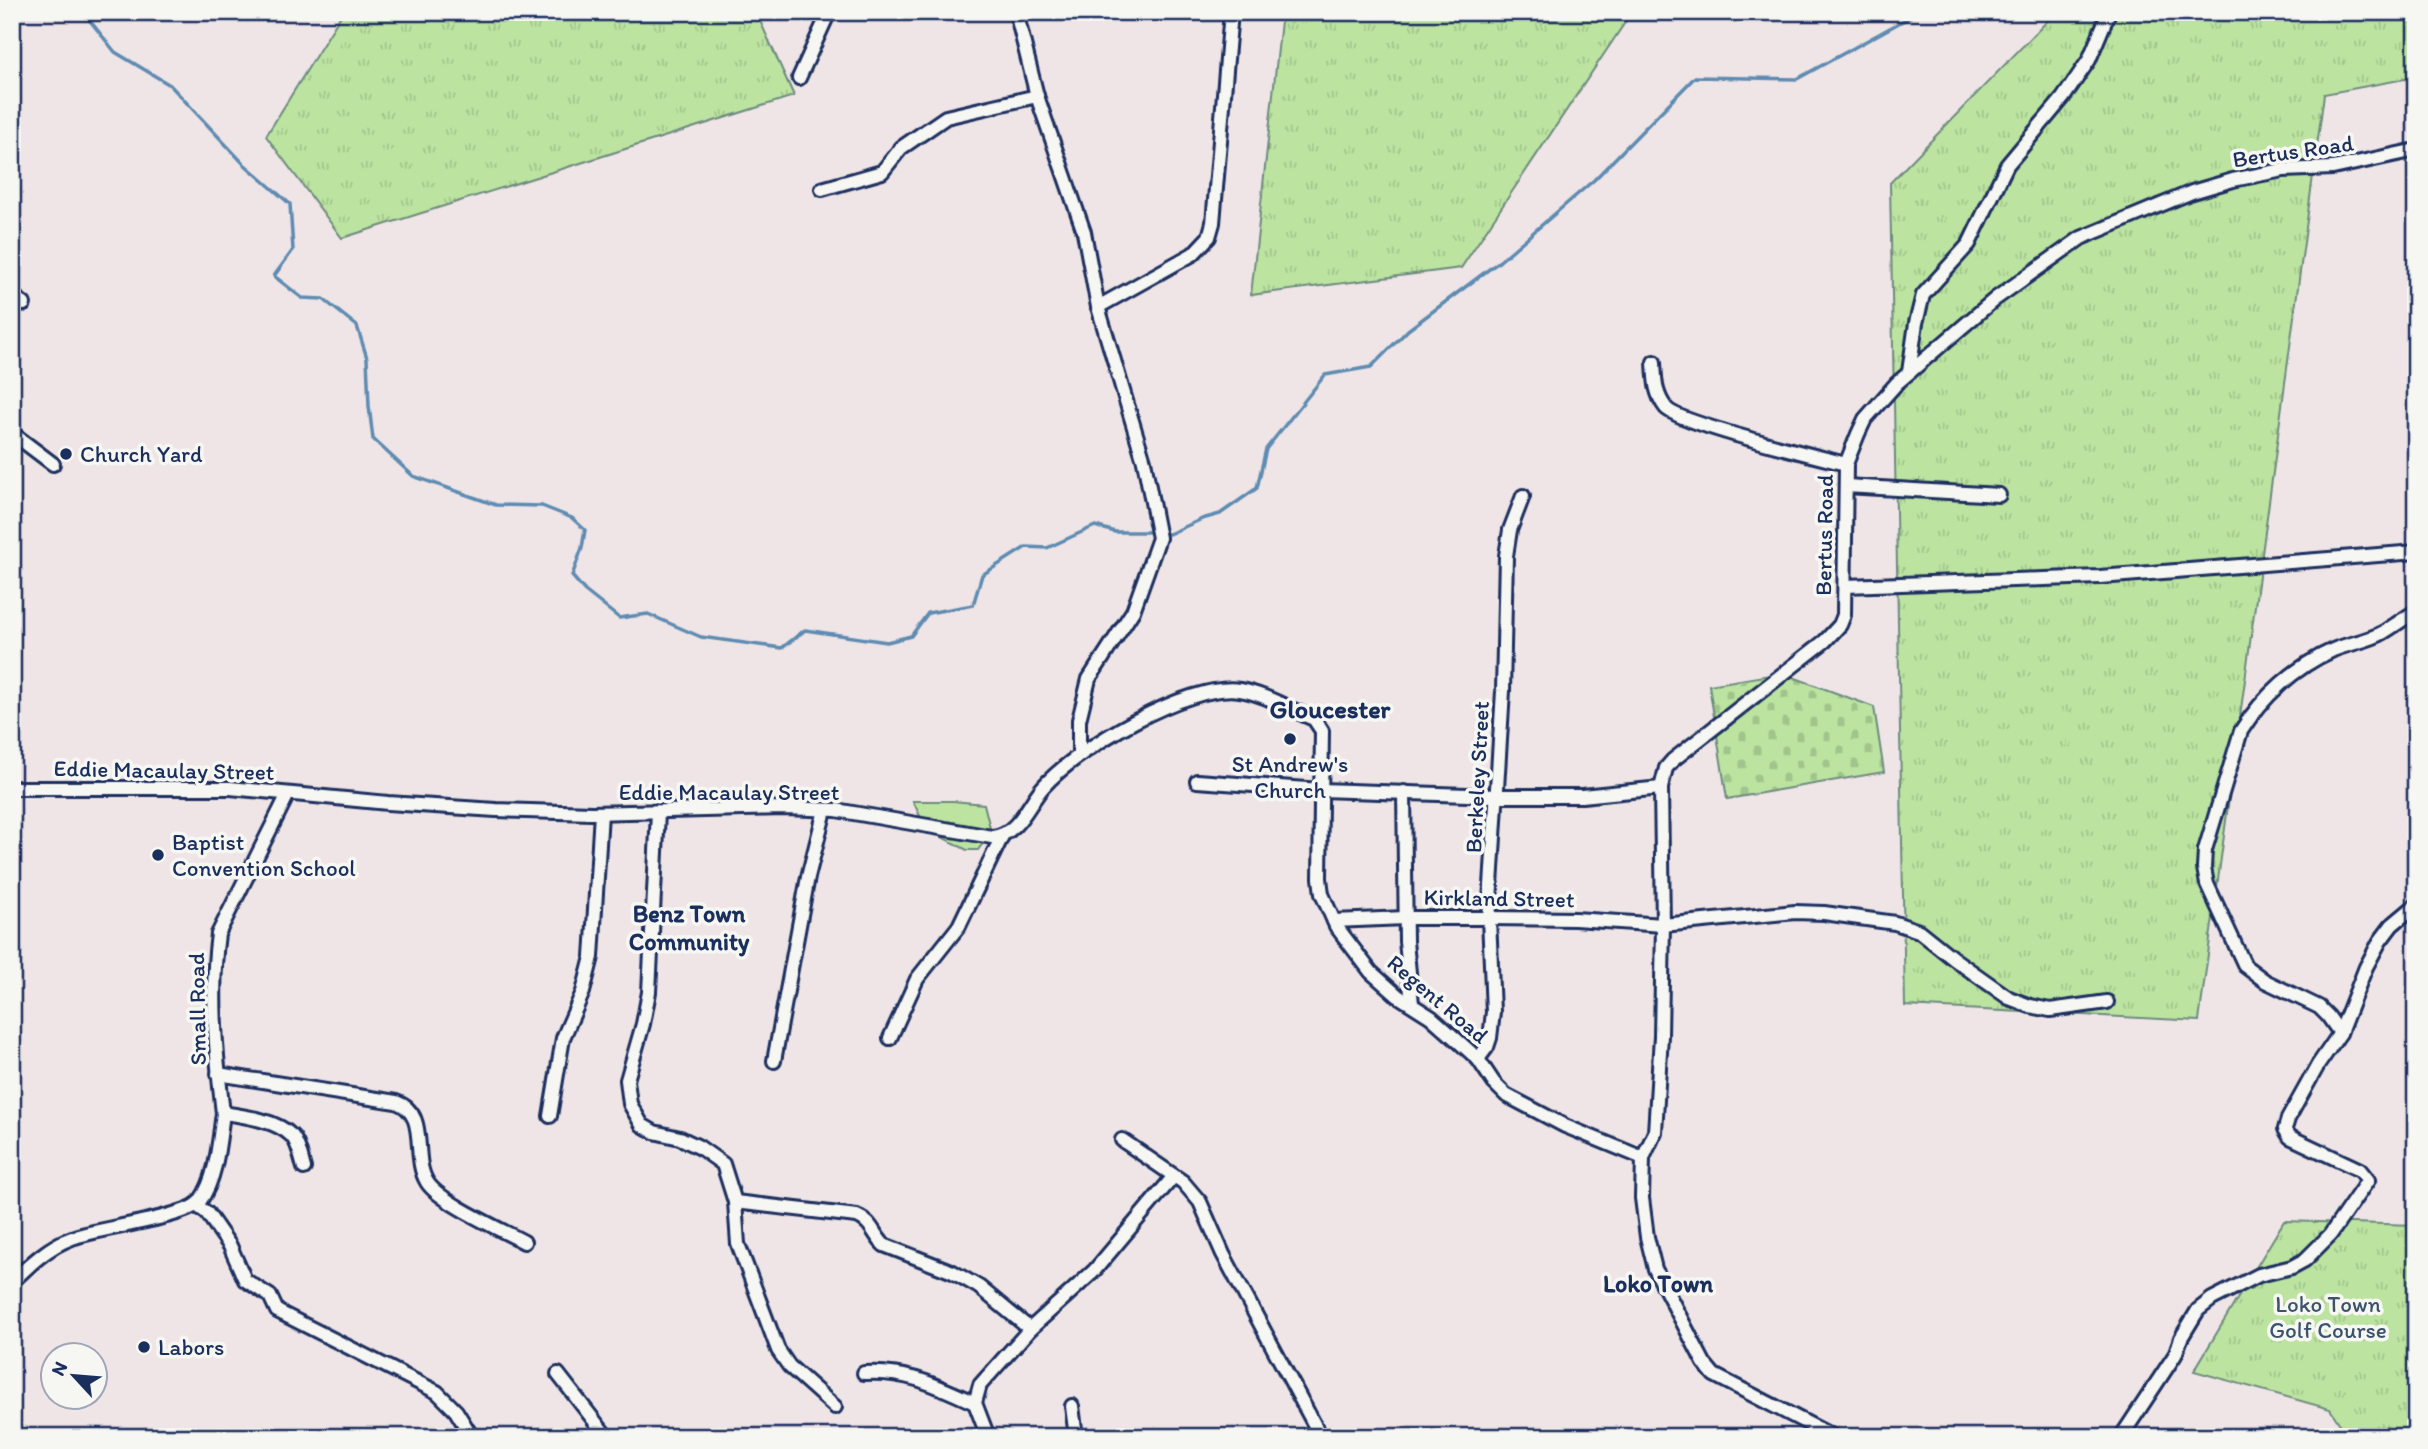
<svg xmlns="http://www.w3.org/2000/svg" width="2428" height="1449" font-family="Itim,sans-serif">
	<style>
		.grass { fill: url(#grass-tufts); stroke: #6c8a7f; stroke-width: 2 }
		.cemetery { fill: url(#cemetery-stones); stroke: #6c8a7f; stroke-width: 2 }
		.garden { fill: #bce4a0; stroke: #6c8a7f; stroke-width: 2 }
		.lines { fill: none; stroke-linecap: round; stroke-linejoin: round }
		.stream { stroke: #5d8bb2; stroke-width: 3.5 }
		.minor-casing { stroke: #1b2f5e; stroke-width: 18 }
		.minor { stroke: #f6f6f2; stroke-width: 12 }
		.poi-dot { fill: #1b2f5e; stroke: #f6f6f2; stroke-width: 2.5 }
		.labels { text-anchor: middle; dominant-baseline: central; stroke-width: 7; stroke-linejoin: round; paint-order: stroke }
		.street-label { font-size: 23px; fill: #1b2f5e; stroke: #f6f6f2 }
		.poi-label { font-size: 23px; fill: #1b2f5e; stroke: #f6f6f2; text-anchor: start }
		.park-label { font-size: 23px; fill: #3b536b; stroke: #f6f6f2 }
		.neighbourhood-label { font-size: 24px; font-weight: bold; fill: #1b2f5e; stroke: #f6f6f2 }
		.quarter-label { font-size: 26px; font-weight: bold; fill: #1b2f5e; stroke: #f6f6f2 }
	</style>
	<defs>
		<pattern id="grass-tufts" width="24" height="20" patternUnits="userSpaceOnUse" patternTransform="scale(1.75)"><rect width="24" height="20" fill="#bce4a0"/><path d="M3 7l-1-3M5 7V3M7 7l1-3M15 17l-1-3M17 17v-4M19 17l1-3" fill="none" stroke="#a1c48c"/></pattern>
		<pattern id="cemetery-stones" width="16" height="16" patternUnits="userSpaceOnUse" patternTransform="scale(1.75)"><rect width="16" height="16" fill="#bce4a0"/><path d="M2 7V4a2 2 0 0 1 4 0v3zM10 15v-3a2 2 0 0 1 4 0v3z" fill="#a1c48c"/></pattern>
	</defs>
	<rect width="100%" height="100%" fill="#f0e5e6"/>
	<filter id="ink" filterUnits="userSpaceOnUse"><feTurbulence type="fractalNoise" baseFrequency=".0143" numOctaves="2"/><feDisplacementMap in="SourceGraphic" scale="14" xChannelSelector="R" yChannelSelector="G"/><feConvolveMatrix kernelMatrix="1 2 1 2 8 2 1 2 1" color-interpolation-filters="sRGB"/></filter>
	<g filter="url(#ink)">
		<g class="grass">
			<path d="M 343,12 L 756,12 L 794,96 L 342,238 L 266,136 Z"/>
			<path d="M 1282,12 L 1632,12 L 1461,268 L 1251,295 Z"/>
			<path d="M 2056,12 L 2416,12 L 2416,77 L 2324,94 L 2199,1021 L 1905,1006 L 1890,183 Z"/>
			<path d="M 2284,1221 L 2416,1225 L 2416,1437 L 2348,1437 L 2330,1409 L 2194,1371 Z"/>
		</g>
		<path class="cemetery" d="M 1782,673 L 1874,707 L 1884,772 L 1727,799 L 1709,685 Z"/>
		<path class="garden" d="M 913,801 L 953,801 L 984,804 L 991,832 L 978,850 L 967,850 L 926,829 Z"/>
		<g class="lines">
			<g class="stream">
				<path d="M 83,12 L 115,52 L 170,85 L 244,164 L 290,204 L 293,250 L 274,276 L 302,298 L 323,299 L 357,326 L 367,358 L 369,406 L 373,439 L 413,476 L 496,505 L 542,506 L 572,518 L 585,530 L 582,548 L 572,576 L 585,591 L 619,618 L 648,614 L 701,637 L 782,648 L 805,630 L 887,642 L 911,636 L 928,613 L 973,605 L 982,575 L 1026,547 L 1047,548 L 1095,526 L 1115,532 L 1153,532"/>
				<path d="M 1161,533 L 1169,534 L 1202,519 L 1220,514 L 1257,488 L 1266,449 L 1325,375 L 1371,367 L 1408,330 L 1500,261 L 1594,180 L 1695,77 L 1797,79 L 1919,12"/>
			</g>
			<defs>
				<g id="minor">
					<path d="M 1016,12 L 1037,96 L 1084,232 L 1098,307 L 1144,461 L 1159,538 L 1133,611 L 1089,679 L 1079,720 L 1079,754"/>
					<path d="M 799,78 L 829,12"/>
					<path d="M 822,189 L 882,172 L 901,148 L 946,117 L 1037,96"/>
					<path d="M 12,295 L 24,304"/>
					<path d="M 1098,307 L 1193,254 L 1209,237 L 1213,223 L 1231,12"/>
					<path d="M 1654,362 C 1655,380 1655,394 1666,408 C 1678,423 1819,457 1846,464"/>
					<path d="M 1909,372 L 1916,323 L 1923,295 L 1969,244 L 2007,165 L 2063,98 L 2089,60 L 2109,12"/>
					<path d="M 12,433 L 53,464"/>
					<path d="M 1846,486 L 1999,495"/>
					<path d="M 1845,586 L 2100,577 L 2416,552"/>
					<path d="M 1197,781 L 1321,790 L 1497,796 L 1582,796 L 1661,788"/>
					<path d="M 12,788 L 230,788 L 388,803 L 496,810 L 592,813 L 785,808 L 836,810 L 992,837 C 1018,835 1028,804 1043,787 C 1076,749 1189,682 1240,690 C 1265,694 1291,710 1314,719 L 1322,731 L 1320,878 L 1322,894 L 1336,926 L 1371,972 L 1398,996 L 1431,1017 L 1468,1050 L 1478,1059 L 1494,1083 L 1506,1095 L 1565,1126 L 1643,1158"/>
					<path d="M 1404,792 L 1406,941 L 1412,1004"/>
					<path d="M 288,794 L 218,934 C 210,993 216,1055 223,1113 C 244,1116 276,1120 292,1136 C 299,1144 301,1158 304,1168"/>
					<path d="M 658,812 L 649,992 L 643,1024 L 627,1080 L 630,1104 L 642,1125 L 654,1132 L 680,1138 L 699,1147 L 723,1164 L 735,1202 L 738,1244 L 778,1350 L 789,1366 L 835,1407"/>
					<path d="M 1334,921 L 1405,918 L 1489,918 L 1575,919 L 1663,925 L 1795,912 L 1824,913 L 1895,923 L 1919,931 L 1954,959 L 2009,998 L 2030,1006 L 2050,1010 L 2107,1002"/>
					<path d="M 2340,1033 L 2328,1016 L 2319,1007 L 2265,981 L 2245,966 L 2207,884 L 2204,868 L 2205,850 L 2241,731 C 2263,696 2295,667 2333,650 C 2350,643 2369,641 2384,632 C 2395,625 2405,618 2416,611"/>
					<path d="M 890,1038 L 917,979 L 959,926 L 1002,836"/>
					<path d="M 1478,1059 L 1487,1047 L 1490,1038 L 1493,1012 L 1489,918 L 1503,691 L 1506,556 L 1510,530 L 1523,496"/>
					<path d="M 774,1061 L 808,877 L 825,810"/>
					<path d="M 218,1074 L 396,1102 C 430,1114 411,1156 427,1182 C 439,1202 502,1230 524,1242"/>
					<path d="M 550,1116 L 563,1038 L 583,992 L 592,957 L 601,813"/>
					<path d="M 1122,1140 L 1183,1182 L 1200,1202 L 1223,1254 L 1321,1437"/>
					<path d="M 735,1202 L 857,1216 C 872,1222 873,1234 884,1245 L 953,1272 L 979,1287 L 1030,1329"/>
					<path d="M 196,1205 L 207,1213 L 230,1246 L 245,1280 L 270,1296 L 277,1311 L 437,1392 L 456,1411 L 472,1437"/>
					<path d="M 12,1282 C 29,1265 49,1246 72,1238 C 97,1228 188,1218 200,1201 C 217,1178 219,1141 223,1113"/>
					<path d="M 864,1373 C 907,1370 937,1386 975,1403"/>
					<path d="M 558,1374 L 607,1437"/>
					<path d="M 1072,1406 L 1076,1437"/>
					<path d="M 988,1437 L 975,1403 L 980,1385 L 1030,1329 L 1094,1271 L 1174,1176"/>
					<path d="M 1834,1437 L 1714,1375 L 1704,1363 L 1655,1269 L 1647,1237 L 1642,1198 L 1643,1158 L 1655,1132 L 1661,1036 L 1663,925 L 1661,788 L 1666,768 L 1673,760 L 1825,641 L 1840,625 L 1844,615 L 1846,464 L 1858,434 L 1865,419 L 1897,383 L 1995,299 L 2081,238 L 2192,192 L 2233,180 L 2283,170 L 2333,168 L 2416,150"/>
					<path d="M 2121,1437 L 2175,1355 L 2181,1338 L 2198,1310 L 2212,1299 L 2259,1275 L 2292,1267 L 2305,1260 L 2330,1235 L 2368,1180 L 2360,1170 L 2290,1137 L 2285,1129 L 2288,1119 L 2318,1065 L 2340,1033 L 2366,967 L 2380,941 L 2392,925 L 2416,905"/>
				</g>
			</defs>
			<use href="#minor" class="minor-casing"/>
			<use href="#minor" class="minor"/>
		</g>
	</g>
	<g class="poi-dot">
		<circle cx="66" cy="454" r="7"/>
		<circle cx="1290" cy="739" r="7"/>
		<circle cx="158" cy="855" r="7"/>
		<circle cx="144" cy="1347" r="7"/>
	</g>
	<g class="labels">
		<g class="street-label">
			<text transform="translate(2293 151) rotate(-8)">Bertus Road</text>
			<text transform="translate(1824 535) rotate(-89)">Bertus Road</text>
			<text transform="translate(164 770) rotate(1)">Eddie Macaulay Street</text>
			<text transform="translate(1477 777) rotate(-87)">Berkeley Street</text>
			<text x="729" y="792">Eddie Macaulay Street</text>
			<text transform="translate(1499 898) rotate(1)">Kirkland Street</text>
			<text transform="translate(1438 999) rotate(40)">Regent Road</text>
			<text transform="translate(197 1009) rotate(-91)">Small Road</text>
		</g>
		<g class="poi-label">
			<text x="80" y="454">Church Yard</text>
			<text x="1290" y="764" text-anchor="middle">St Andrew's<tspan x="1290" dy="26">Church</tspan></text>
			<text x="172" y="842">Baptist<tspan x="172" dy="26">Convention School</tspan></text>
			<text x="158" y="1347">Labors</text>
		</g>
		<g class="park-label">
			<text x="2328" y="1304">Loko Town<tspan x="2328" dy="26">Golf Course</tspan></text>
		</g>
		<g class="neighbourhood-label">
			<text x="689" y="913">Benz Town<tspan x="689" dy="28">Community</tspan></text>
			<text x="1658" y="1283">Loko Town</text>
		</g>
		<g class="quarter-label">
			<text x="1330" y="709">Gloucester</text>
		</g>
	</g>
	<rect width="2428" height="1449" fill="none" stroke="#f6f6f2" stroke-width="42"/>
	<rect x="21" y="21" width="2386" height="1407" fill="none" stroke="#1b2f5e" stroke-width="2.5" filter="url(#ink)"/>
	<g transform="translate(74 1376) rotate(296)"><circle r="33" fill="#f6f6f2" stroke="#9ea6b7" stroke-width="2"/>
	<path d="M0-5L12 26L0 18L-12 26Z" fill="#1b2f5e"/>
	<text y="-10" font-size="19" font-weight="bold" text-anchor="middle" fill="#1b2f5e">N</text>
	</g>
</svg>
